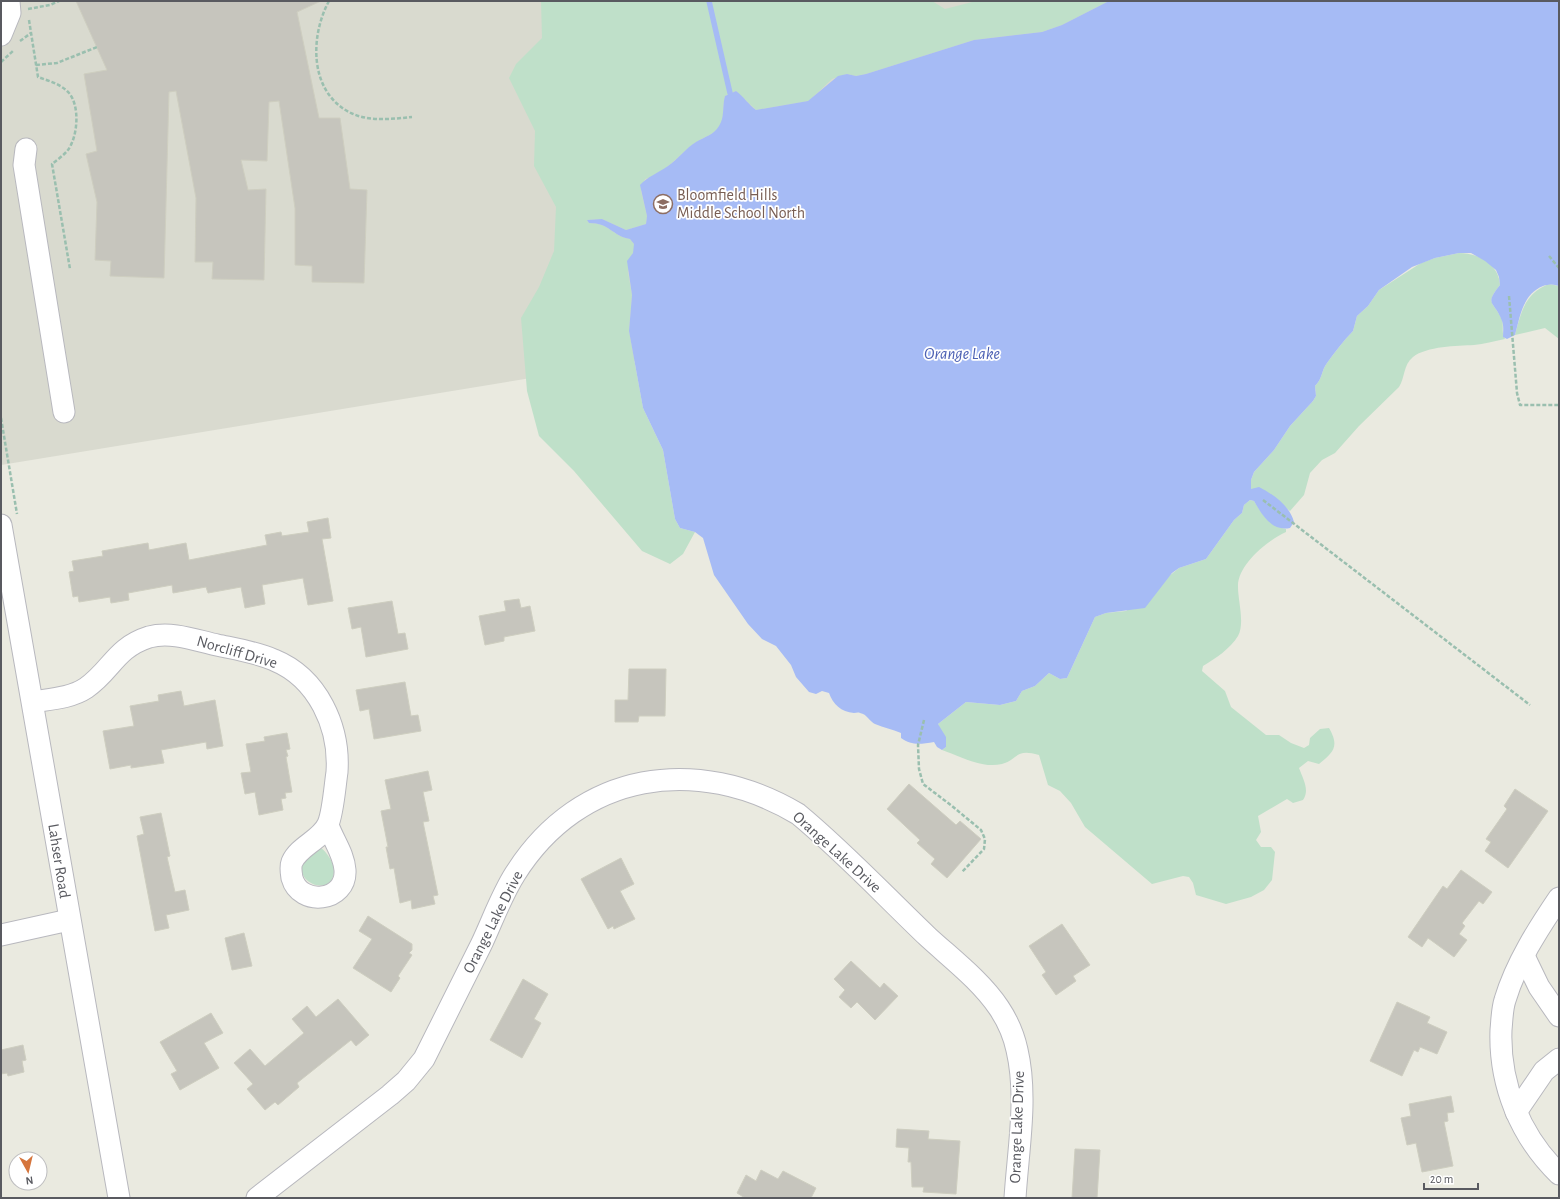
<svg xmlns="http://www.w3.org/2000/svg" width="1560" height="1199" font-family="'Alegreya Sans',sans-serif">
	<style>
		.education { fill: #d9dacf }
		.green { fill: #bfe0c9 }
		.water { fill: #a6bbf5 }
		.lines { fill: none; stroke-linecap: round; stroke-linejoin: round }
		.stream { stroke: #a6bbf5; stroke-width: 5.5 }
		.building { fill: #c6c5bd; stroke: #cecec0 }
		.minor-casing { stroke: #b8b8be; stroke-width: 23 }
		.path { stroke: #9abfaf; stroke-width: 2.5; stroke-dasharray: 4 2; stroke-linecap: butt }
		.minor { stroke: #fff; stroke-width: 21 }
		.labels { text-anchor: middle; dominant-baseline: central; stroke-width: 3.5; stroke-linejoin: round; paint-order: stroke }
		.education-label { font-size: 16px; fill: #785e54; stroke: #fff; text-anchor: start }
		.street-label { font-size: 16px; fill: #595a60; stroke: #fff }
		.water-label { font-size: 17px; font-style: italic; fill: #4d61b4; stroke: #fff }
	</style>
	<rect width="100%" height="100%" fill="#eaeae0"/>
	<path class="education" d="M 1,1 L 1559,1 L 1098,285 L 1,465 Z"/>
	<g class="green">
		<path d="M 541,1 L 932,1 L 945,9 L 976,1 L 1109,1 L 1062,25 L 1042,32 L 974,40 L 866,74 L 856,76 L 847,74 L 832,79 L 809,101 L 756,110 L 736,91 L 725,96 C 722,106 725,117 720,126 C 714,135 703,137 695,143 C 679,154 665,174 645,179 L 641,191 L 647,216 L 646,224 L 626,230 L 602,219 L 587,220 L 589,223 C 610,223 612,236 630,239 L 634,244 L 634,249 L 628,272 L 632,295 L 629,331 L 643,408 L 663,450 L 675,519 L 680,528 L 695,532 L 683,554 L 670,564 L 642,551 L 574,471 L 539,436 L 527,391 L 521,318 L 539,287 L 554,251 L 556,207 L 534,166 L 535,131 L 509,78 L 516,64 L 542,38 Z"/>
		<path d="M 1459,253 C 1478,253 1499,264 1500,285 C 1484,305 1494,301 1502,320 C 1504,326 1501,333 1505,339 C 1494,341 1484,344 1474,345 C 1457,346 1427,346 1413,357 C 1403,365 1405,378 1399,387 L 1359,426 L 1335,453 L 1322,460 L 1310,473 L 1304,495 L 1290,511 L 1264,490 L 1251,489 L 1251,480 L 1254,472 L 1274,450 L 1290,426 L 1313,401 L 1316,396 L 1315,386 C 1323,378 1321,371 1327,363 C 1335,352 1343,341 1353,331 L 1357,316 L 1368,306 L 1379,290 L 1421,263 L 1435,258 Z"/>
		<path d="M 1549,284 L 1559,286 L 1559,339 L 1545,328 L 1515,335 C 1521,312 1525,293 1549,284 Z"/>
		<path d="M 1250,500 L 1254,501 C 1262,514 1270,526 1286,529 L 1286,532 C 1268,540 1237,565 1238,587 C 1238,601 1245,623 1238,636 C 1230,649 1216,658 1203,666 L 1202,671 L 1225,691 L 1231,707 L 1266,735 L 1279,735 L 1291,743 L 1304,748 L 1309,745 L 1310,738 L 1320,729 L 1329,728 C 1340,747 1333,752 1319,764 L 1308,761 L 1299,768 C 1303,779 1310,790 1303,800 L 1293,803 L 1287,799 L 1258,816 L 1261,832 L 1256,840 L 1261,847 L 1271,847 L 1275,852 L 1272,880 L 1264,890 L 1251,897 L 1226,904 L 1196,895 L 1193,883 L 1189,877 L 1183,876 L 1152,884 L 1085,827 L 1071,803 L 1060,791 L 1048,785 L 1039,755 C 1015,748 1019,759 1002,764 C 982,769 960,756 942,750 L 946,747 L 938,724 L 966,702 L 1000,705 L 1016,701 L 1022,691 L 1035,686 L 1049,673 L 1060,679 L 1067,678 L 1095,617 L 1106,613 L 1126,611 L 1179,568 L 1206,559 L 1234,520 L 1242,513 L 1244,505 Z"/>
		<path d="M 321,848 C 326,851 334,863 334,869 C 335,906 271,873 321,848 Z"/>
	</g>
	<path class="water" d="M 1109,1 L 1559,1 L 1559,286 C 1554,284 1549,284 1543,286 C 1523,294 1520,316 1515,335 L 1507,339 L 1503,337 C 1503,332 1504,326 1502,321 C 1495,301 1483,306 1500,285 L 1499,277 L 1496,270 L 1485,261 L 1471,253 L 1459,253 L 1435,258 L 1412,267 L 1379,290 L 1368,306 L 1357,316 L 1353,331 C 1343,341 1335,352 1327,363 C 1321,371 1323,378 1315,386 L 1316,396 L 1313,401 L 1290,426 L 1274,450 L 1254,472 L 1251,480 L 1251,489 L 1259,487 C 1273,494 1290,506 1294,522 L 1290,528 C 1272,532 1262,515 1254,501 L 1250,500 L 1244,505 L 1242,513 L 1234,520 L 1206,559 L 1179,568 L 1172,573 L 1145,608 L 1106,613 L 1095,617 L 1067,678 L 1060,679 L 1049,673 L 1035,686 L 1022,691 L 1016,701 L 1000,705 L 966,702 L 938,724 L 946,737 L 946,747 L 942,750 L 937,747 L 934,742 C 921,744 912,746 901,738 L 901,733 C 892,729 884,728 875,724 C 870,722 867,714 860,713 C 858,712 856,713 854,713 C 841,712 833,704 829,693 L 822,691 L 816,694 L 809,692 L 796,677 L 791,665 L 776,646 L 762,639 L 748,624 L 714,575 L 703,538 L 695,532 L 680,528 L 675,519 L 663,450 L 643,408 L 629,331 L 632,295 L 627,261 L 633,253 L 634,244 L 630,239 C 612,236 610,223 589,223 L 587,220 L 602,219 L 626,230 L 646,224 L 647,216 L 640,185 C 647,177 658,173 668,166 C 678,159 686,148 696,142 C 704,137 714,135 719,126 C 725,117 722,106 725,96 L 736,91 C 744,97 749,105 756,110 L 808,101 L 838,76 L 847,74 L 856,76 L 866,74 L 974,40 L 1042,32 L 1062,25 Z"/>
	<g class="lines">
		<path class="stream" d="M 709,1 L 730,93"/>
	</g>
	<g class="building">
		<path d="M 76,1 L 321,1 L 297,12 L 319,118 L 340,118 L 350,189 L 367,190 L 364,283 L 312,282 L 312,266 L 295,265 L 295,208 L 279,101 L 269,102 L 267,161 L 241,160 L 248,190 L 266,189 L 264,280 L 212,279 L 213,262 L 195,262 L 196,198 L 176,91 L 169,92 L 164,278 L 110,276 L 111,261 L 95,260 L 97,202 L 86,154 L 97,151 L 84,74 L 107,70 Z"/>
		<path d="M 328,518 L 331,538 L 322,539 L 333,601 L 308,605 L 303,578 L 262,585 L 265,604 L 245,608 L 241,587 L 208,593 L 206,587 L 173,593 L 172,585 L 128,593 L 129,600 L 111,603 L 110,597 L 79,602 L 78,596 L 73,597 L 69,572 L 74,571 L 72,561 L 103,556 L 102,551 L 148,543 L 149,550 L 186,543 L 189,560 L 267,545 L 265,535 L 281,532 L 282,536 L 309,532 L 307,522 Z"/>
		<path d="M 519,599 L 521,608 L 530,606 L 535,631 L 504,637 L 504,641 L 485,645 L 479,616 L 506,611 L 504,601 Z"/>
		<path d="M 392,601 L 398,634 L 405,633 L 408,649 L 366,657 L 361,627 L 352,629 L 348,608 Z"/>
		<path d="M 629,669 L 666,669 L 665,716 L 639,716 L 638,722 L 615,722 L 615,700 L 628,700 Z"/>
		<path d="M 405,682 L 411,716 L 418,715 L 421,731 L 374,739 L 369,709 L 360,711 L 356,690 Z"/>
		<path d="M 181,691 L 184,706 L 215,700 L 223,746 L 207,749 L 206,742 L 161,750 L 164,763 L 131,768 L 131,765 L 110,769 L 103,731 L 134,726 L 130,706 L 159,701 L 158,695 Z"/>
		<path d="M 287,733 L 290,749 L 286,750 L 288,756 L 286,757 L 292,792 L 285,793 L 286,798 L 281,799 L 283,810 L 259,815 L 255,792 L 245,794 L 241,773 L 251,772 L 246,744 L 265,741 L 264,737 Z"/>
		<path d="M 428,771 L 432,790 L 423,792 L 429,821 L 423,822 L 438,895 L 433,896 L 435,904 L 412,909 L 411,900 L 400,903 L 394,868 L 390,869 L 386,847 L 388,847 L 381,811 L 391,809 L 385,780 Z"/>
		<path d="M 909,784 L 956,825 L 960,821 L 981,839 L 947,878 L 931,864 L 935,859 L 917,843 L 920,840 L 887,809 Z"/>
		<path d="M 1515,789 L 1548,811 L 1508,868 L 1485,851 L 1491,842 L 1486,839 L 1507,809 L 1504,806 Z"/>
		<path d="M 161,813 L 170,856 L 167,857 L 175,892 L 185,890 L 189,910 L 166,915 L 169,928 L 155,931 L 137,836 L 144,834 L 140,817 Z"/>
		<path d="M 621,858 L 634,884 L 620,891 L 635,919 L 614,929 L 613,926 L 608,929 L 581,879 Z"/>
		<path d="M 1461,870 L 1492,892 L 1483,904 L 1479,901 L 1462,923 L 1465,926 L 1459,934 L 1467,940 L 1454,957 L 1428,938 L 1422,947 L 1408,937 L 1443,886 L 1447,889 Z"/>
		<path d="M 368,916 L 412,944 L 412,950 L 409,953 L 412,955 L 398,976 L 400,978 L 391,992 L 353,968 L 372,939 L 359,931 Z"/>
		<path d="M 1062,924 L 1090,965 L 1073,976 L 1076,981 L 1056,995 L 1042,975 L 1046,972 L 1029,946 Z"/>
		<path d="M 244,933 L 252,966 L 232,970 L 225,938 Z"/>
		<path d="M 851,961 L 880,988 L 884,983 L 898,996 L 875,1020 L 857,1002 L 851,1008 L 839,997 L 845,990 L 834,979 Z"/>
		<path d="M 523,979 L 548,994 L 534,1019 L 541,1023 L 522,1058 L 490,1040 Z"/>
		<path d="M 338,999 L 369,1035 L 356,1046 L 351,1040 L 297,1083 L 299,1087 L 278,1105 L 275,1102 L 265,1110 L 247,1089 L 253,1084 L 234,1063 L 250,1049 L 265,1066 L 304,1033 L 292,1019 L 307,1006 L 316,1017 Z"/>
		<path d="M 1397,1002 L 1430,1017 L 1427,1023 L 1447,1032 L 1437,1054 L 1420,1047 L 1418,1052 L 1414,1050 L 1402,1076 L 1370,1061 Z"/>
		<path d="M 211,1013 L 223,1033 L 204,1043 L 219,1068 L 180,1090 L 171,1074 L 177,1071 L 160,1042 Z"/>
		<path d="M 23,1045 L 26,1060 L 22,1061 L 24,1072 L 8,1076 L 7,1073 L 1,1074 L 1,1050 Z"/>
		<path d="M 1451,1096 L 1454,1112 L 1447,1113 L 1448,1121 L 1444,1122 L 1453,1166 L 1422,1172 L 1416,1143 L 1407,1145 L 1401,1118 L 1411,1116 L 1409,1104 Z"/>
		<path d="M 897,1129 L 929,1131 L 928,1139 L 960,1141 L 956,1194 L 923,1192 L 924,1187 L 912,1187 L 911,1162 L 908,1162 L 909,1148 L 896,1147 Z"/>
		<path d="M 1075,1149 L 1100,1150 L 1097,1198 L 1072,1198 Z"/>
		<path d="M 761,1170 L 778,1179 L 783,1171 L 816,1188 L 811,1198 L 745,1198 L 737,1193 L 746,1175 L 756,1181 Z"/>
	</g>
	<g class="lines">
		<defs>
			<g id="minor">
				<path d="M 1,35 L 10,13 L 9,1"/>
				<path d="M 26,149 L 24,165 L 64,412"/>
				<path d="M 1,525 L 119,1198"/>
				<path d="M 33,702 C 51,699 71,698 86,688 C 112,670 115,648 149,637 C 171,631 195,640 217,645 C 236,649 256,652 274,660 C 318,678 340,727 337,772 C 335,785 333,813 328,824 C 321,840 299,846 292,862 C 290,867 291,872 292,878 C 300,907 347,902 345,870 C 344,854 333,840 328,825"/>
				<path d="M 1559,898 C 1538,929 1516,963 1505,1000 C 1502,1009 1502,1020 1501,1030 C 1499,1084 1520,1136 1559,1174"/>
				<path d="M 1,935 L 69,920"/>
				<path d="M 1524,956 L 1539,987 L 1559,1016"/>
				<path d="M 1516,1112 L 1544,1071 L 1559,1059"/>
				<path d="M 257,1198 L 390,1095 L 406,1081 L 424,1059 C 443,1021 462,983 481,945 C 492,922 501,896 515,874 C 580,771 697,754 798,814 C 844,852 885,896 928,937 C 952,959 981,981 999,1008 C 1007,1020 1014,1036 1017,1050 C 1028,1097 1018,1150 1015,1198"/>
			</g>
		</defs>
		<use href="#minor" class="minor-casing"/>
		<g class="path">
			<path d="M 329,1 C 310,36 309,91 349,112 C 367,122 392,119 412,117"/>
			<path d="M 28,9 L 50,5 L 59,1"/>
			<path d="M 29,20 L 38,77 C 49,81 61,84 69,93 C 80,106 78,136 68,150 C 64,155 57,160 52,164 L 70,269"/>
			<path d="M 20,41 L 31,33"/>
			<path d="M 1,62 L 13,51"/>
			<path d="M 36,65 L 57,63 L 97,47"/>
			<path d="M 1549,256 L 1559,268"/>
			<path d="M 1509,296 L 1517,393 L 1520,405 L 1559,405"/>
			<path d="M 1,418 L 17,514"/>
			<path d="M 1263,500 L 1530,705"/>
			<path d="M 924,720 L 918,745 L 919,769 L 923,784 L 952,806 L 981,830 L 985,839 L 984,849 L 962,872"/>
		</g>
		<use href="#minor" class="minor"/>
	</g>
	<defs>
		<symbol id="school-ring" viewBox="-11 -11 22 22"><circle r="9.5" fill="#fff" stroke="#8d6e63" stroke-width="1.5"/><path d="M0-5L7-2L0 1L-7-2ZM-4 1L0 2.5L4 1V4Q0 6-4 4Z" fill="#8d6e63"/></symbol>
	</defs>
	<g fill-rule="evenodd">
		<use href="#school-ring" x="652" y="193" width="22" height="22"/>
	</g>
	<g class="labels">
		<g class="education-label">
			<text x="677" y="195">Bloomfield Hills<tspan x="677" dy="18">Middle School North</tspan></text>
		</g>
		<g class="street-label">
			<text transform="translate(237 652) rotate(16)">Norcliff Drive</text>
			<text transform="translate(837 852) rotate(42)">Orange Lake Drive</text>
			<text transform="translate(59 861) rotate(81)">Lahser Road</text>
			<text transform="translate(493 922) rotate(-63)">Orange Lake Drive</text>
			<text transform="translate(1017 1127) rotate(-88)">Orange Lake Drive</text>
		</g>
		<g class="water-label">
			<text x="962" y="353">Orange Lake</text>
		</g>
	</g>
	<rect width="1560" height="1199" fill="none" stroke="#595a60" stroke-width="4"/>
	<g transform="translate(28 1171) rotate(172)"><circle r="19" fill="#ffffff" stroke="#bdbdbf"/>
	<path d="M0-3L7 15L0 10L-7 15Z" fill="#d5753c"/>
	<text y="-6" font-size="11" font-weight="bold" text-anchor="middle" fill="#595a60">N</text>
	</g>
	<path d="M1424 1183v6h54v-6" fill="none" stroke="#595a60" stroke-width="2"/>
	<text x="1430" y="1183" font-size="12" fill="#595a60" stroke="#ffffff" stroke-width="3" paint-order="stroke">20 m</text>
</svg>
